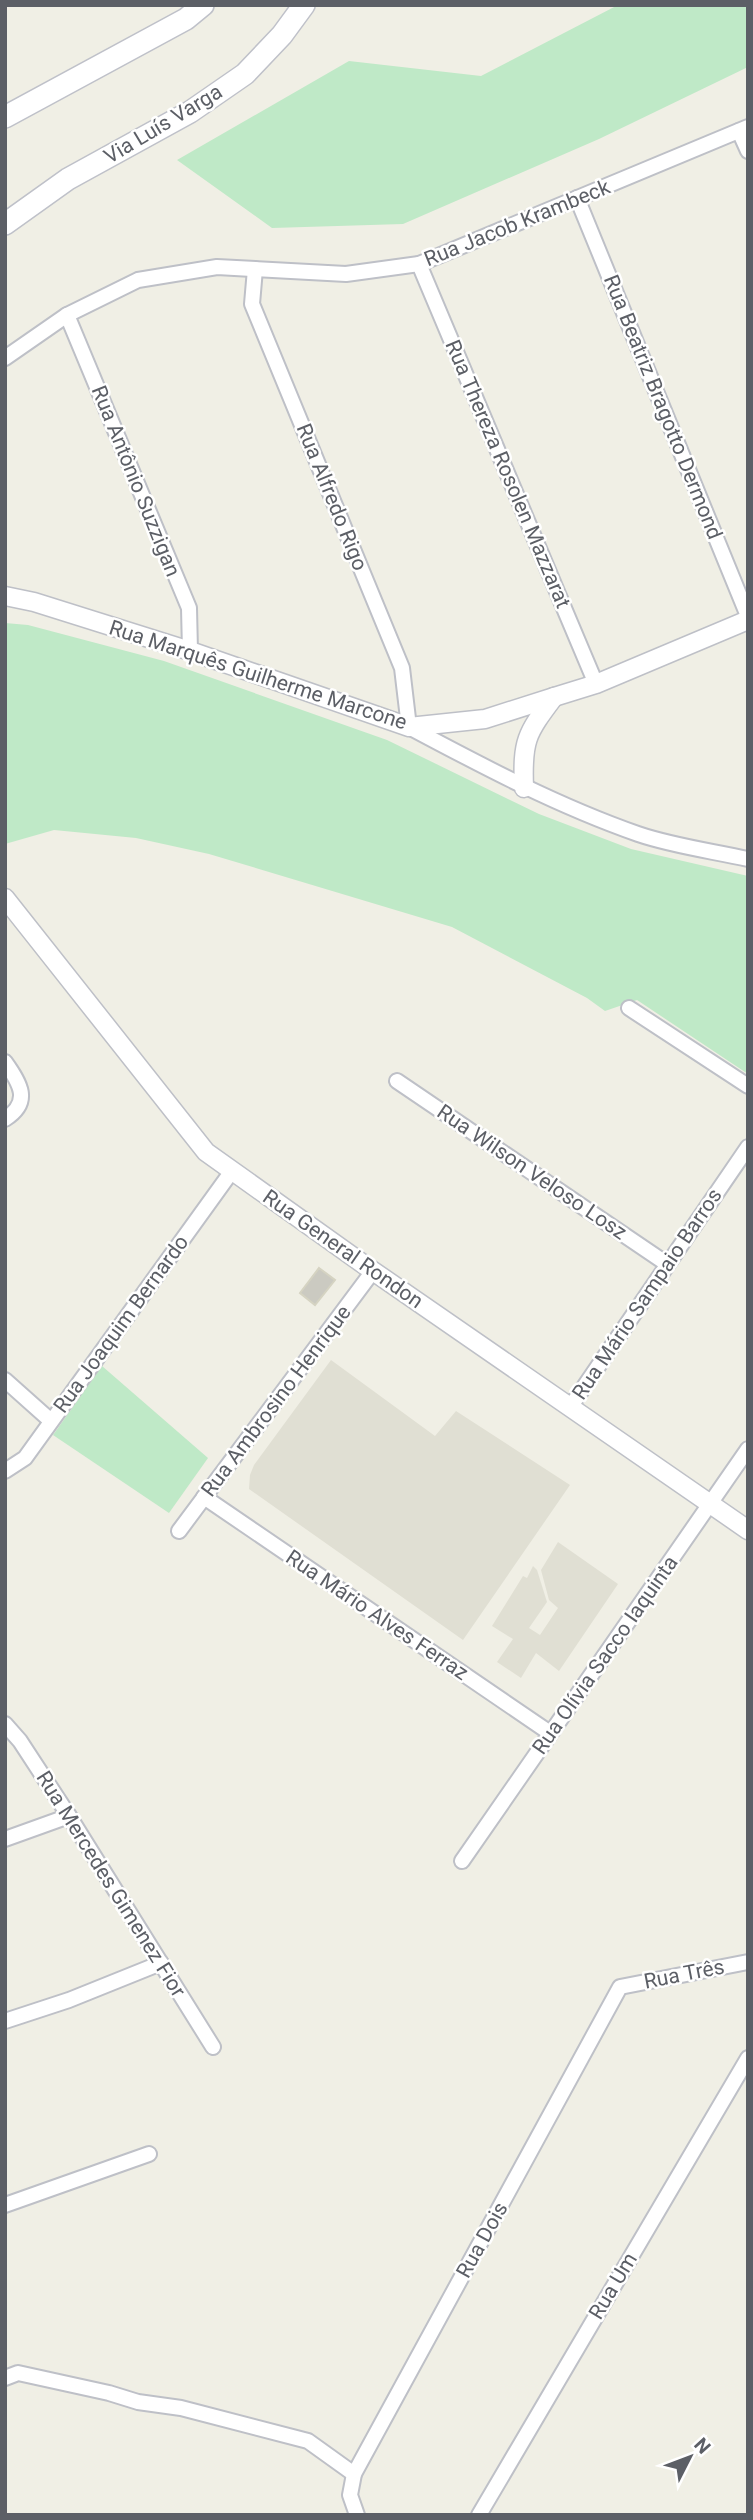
<svg xmlns="http://www.w3.org/2000/svg" width="753" height="2520" font-family="Roboto,sans-serif">
	<style>
		.education { fill: #e0dfd3 }
		.green { fill: #bfe9c7 }
		.building { fill: #cbcac1; stroke: #d5d3c2; stroke-width: 2 }
		.lines { fill: none; stroke-linecap: round; stroke-linejoin: round }
		.minor-casing { stroke: #bec0c7; stroke-width: 18 }
		.tertiary-casing { stroke: #bec0c7; stroke-width: 21 }
		.secondary-casing { stroke: #bfc1c9; stroke-width: 24 }
		.minor { stroke: #fff; stroke-width: 14 }
		.tertiary { stroke: #fff; stroke-width: 18 }
		.secondary { stroke: #fff; stroke-width: 21 }
		.labels { text-anchor: middle; dominant-baseline: central; stroke-width: 5; stroke-linejoin: round; paint-order: stroke }
		.street-label { font-size: 21px; fill: #5c5f66; stroke: #fff }
	</style>
	<rect width="100%" height="100%" fill="#f0efe5"/>
	<g class="education">
		<path d="M 331,1360 L 435,1436 L 456,1411 L 570,1485 L 463,1640 L 249,1489 L 250,1475 L 254,1465 Z"/>
		<path d="M 558,1542 L 618,1584 L 559,1671 L 536,1653 L 521,1678 L 497,1662 L 513,1639 L 492,1626 L 523,1576 L 527,1578 L 533,1566 L 537,1570 L 547,1602 L 529,1628 L 540,1635 L 558,1608 L 549,1600 L 541,1570 Z"/>
	</g>
	<g class="green">
		<path d="M 618,5 L 748,5 L 748,67 L 599,139 L 403,224 L 272,228 L 177,160 L 349,61 L 481,76 Z"/>
		<path d="M 5,623 L 28,625 L 164,661 L 387,740 L 539,814 L 631,849 L 748,876 L 748,1074 L 637,1000 L 605,1011 L 587,998 L 452,927 L 209,854 L 136,838 L 54,830 L 5,844 Z"/>
		<path d="M 102,1366 L 208,1458 L 169,1513 L 53,1435 Z"/>
	</g>
	<path class="building" d="M 319,1268 L 335,1280 L 315,1305 L 300,1293 Z"/>
	<g class="lines">
		<defs>
			<g id="minor">
				<path d="M 739,131 L 748,151"/>
				<path d="M 577,198 L 748,616"/>
				<path d="M 419,264 L 596,684"/>
				<path d="M 255,269 L 252,304 L 402,668 L 409,727 C 484,767 558,806 638,834 C 673,846 712,851 748,859"/>
				<path d="M 67,315 L 189,608 L 190,651"/>
				<path d="M 5,358 L 67,315 L 138,280 L 217,267 L 346,274 L 419,264 L 748,127"/>
				<path d="M 629,1008 L 748,1086"/>
				<path d="M 5,1062 C 20,1083 32,1102 5,1119"/>
				<path d="M 397,1081 L 667,1264"/>
				<path d="M 5,1380 L 51,1421"/>
				<path d="M 571,1406 L 748,1147"/>
				<path d="M 5,1471 L 25,1458 L 232,1171"/>
				<path d="M 204,1497 L 550,1733"/>
				<path d="M 179,1531 L 373,1271"/>
				<path d="M 5,1724 L 20,1741 L 69,1816 L 213,2047"/>
				<path d="M 5,1839 L 69,1816"/>
				<path d="M 462,1861 L 748,1449"/>
				<path d="M 5,2021 L 69,2000 L 161,1963"/>
				<path d="M 5,2205 L 149,2154"/>
				<path d="M 5,2378 L 18,2373 L 109,2393 L 138,2402 L 181,2408 L 308,2441 L 354,2474"/>
				<path d="M 357,2515 L 350,2495 L 354,2474 L 620,1987 L 748,1962"/>
				<path d="M 479,2515 L 748,2058"/>
			</g>
			<g id="tertiary">
				<path d="M 5,596 L 34,602 L 190,651 L 409,727 L 485,719 L 554,697 L 596,684 L 748,620"/>
				<path d="M 524,788 C 522,741 526,734 554,697"/>
				<path d="M 5,898 L 206,1152 L 373,1271 L 748,1530"/>
			</g>
			<g id="secondary">
				<path d="M 5,117 L 186,19 L 203,5"/>
				<path d="M 5,224 L 68,179 L 190,112 L 245,74 L 282,35 L 304,5"/>
			</g>
		</defs>
		<use href="#minor" class="minor-casing"/>
		<use href="#tertiary" class="tertiary-casing"/>
		<use href="#secondary" class="secondary-casing"/>
		<use href="#minor" class="minor"/>
		<use href="#tertiary" class="tertiary"/>
		<use href="#secondary" class="secondary"/>
	</g>
	<g class="labels">
		<g class="street-label">
			<text transform="translate(163 124) rotate(-31)">Via Luís Varga</text>
			<text transform="translate(517 223) rotate(-22)">Rua Jacob Krambeck</text>
			<text transform="translate(663 407) rotate(68)">Rua Beatriz Bragotto Dermond</text>
			<text transform="translate(508 474) rotate(67)">Rua Thereza Rosolen Mazzarat</text>
			<text transform="translate(136 481) rotate(68)">Rua Antônio Suzzigan</text>
			<text transform="translate(332 497) rotate(68)">Rua Alfredo Rigo</text>
			<text transform="translate(258 675) rotate(18)">Rua Marquês Guilherme Marcone</text>
			<text transform="translate(532 1172) rotate(34)">Rua Wilson Veloso Losz</text>
			<text transform="translate(343 1249) rotate(35)">Rua General Rondon</text>
			<text transform="translate(647 1294) rotate(-56)">Rua Mário Sampaio Barros</text>
			<text transform="translate(121 1324) rotate(-54)">Rua Joaquim Bernardo</text>
			<text transform="translate(276 1401) rotate(-53)">Rua Ambrosino Henrique</text>
			<text transform="translate(377 1615) rotate(34)">Rua Mário Alves Ferraz</text>
			<text transform="translate(605 1655) rotate(-55)">Rua Olívia Sacco Iaquinta</text>
			<text transform="translate(111 1884) rotate(58)">Rua Mercedes Gimenez Fior</text>
			<text transform="translate(684 1974) rotate(-11)">Rua Três</text>
			<text transform="translate(482 2240) rotate(-61)">Rua Dois</text>
			<text transform="translate(613 2286) rotate(-59)">Rua Um</text>
		</g>
	</g>
	<rect width="753" height="2520" fill="none" stroke="#5c5f66" stroke-width="14"/>
	<g transform="translate(690 2457) rotate(48)" stroke="#ffffff" stroke-width="5" paint-order="stroke">
	<path d="M0-5L12 26L0 18L-12 26Z" fill="#5c5f66"/>
	<text y="-10" font-size="19" font-weight="bold" text-anchor="middle" fill="#5c5f66">N</text>
	</g>
</svg>
